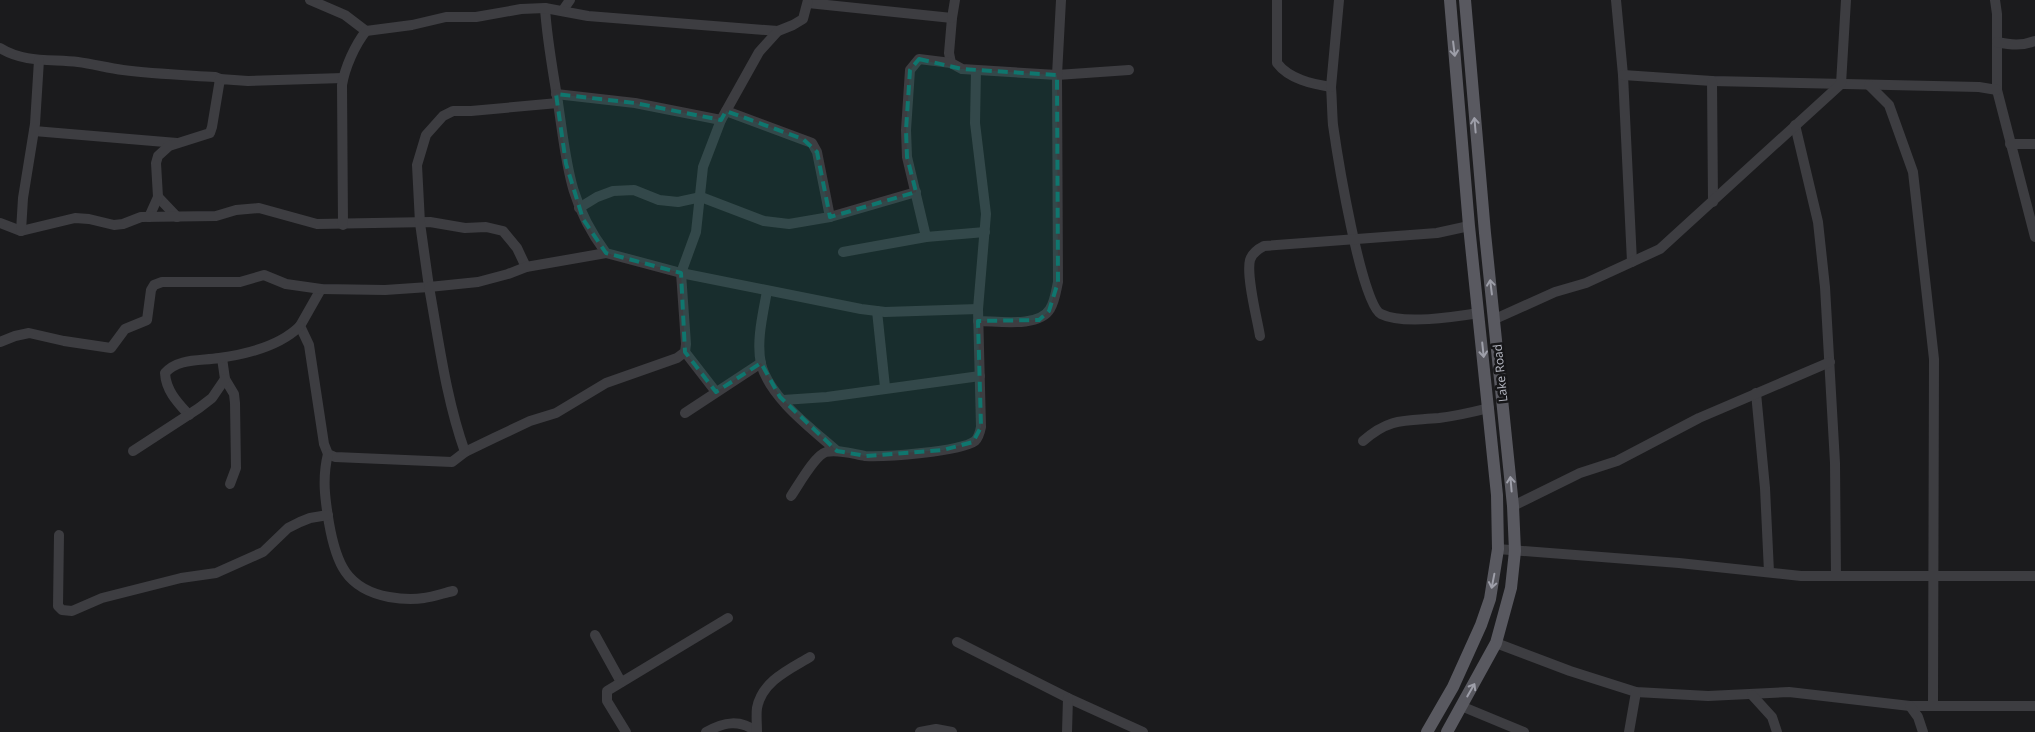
<svg xmlns="http://www.w3.org/2000/svg" width="2035" height="732" font-family="'Noto Sans',sans-serif">
	<style>
		.lines { fill: none; stroke-linecap: round; stroke-linejoin: round }
		.minor { stroke: #3d3d41; stroke-width: 10 }
		.major { stroke: #595960; stroke-width: 12 }
		.oneway { stroke: #9e9fa9 }
		.marked { fill: #0f766e; fill-opacity: 0.2; stroke: #0f766e; stroke-width: 4; stroke-dasharray: 10 6; stroke-linejoin: round }
		.labels { text-anchor: middle; dominant-baseline: central; stroke-width: 5; stroke-linejoin: round; paint-order: stroke }
		.street-label { font-size: 12px; fill: #afb1bb; stroke: #161618 }
	</style>
	<rect width="100%" height="100%" fill="#1b1b1d"/>
	<g class="lines">
		<g class="minor">
			<path d="M 310,0 L 345,15 L 366,31"/>
			<path d="M 1277,0 L 1277,63 C 1289,79 1312,84 1331,87 C 1332,100 1332,113 1333,125 C 1337,153 1361,304 1381,314 C 1403,325 1454,317 1479,313"/>
			<path d="M 1616,0 L 1623,75 L 1632,262"/>
			<path d="M 1995,0 L 1997,14 L 1997,90 L 2035,237"/>
			<path d="M 808,3 L 952,18 L 949,53 L 951,63 L 962,69 L 1057,75 L 1129,70"/>
			<path d="M 545,8 C 547,40 553,71 558,103 C 567,163 568,202 606,253 L 681,273 L 861,309 L 885,312 L 978,309"/>
			<path d="M 563,10 L 570,0"/>
			<path d="M 952,18 L 955,0"/>
			<path d="M 1997,42 C 2011,45 2022,46 2035,41"/>
			<path d="M 0,48 C 24,63 51,59 78,62 C 93,64 108,68 123,70 C 154,74 184,75 215,77 L 220,79"/>
			<path d="M 1623,75 L 1712,81 L 1979,87 L 1997,90"/>
			<path d="M 1712,81 L 1713,202"/>
			<path d="M 1869,85 L 1889,105 L 1913,172 L 1934,359 L 1933,705"/>
			<path d="M 1331,87 L 1339,0"/>
			<path d="M 556,94 L 635,103 L 721,120"/>
			<path d="M 726,111 L 812,143 L 817,152 L 830,217"/>
			<path d="M 1795,125 L 1818,222 L 1825,287 L 1835,463 L 1836,576"/>
			<path d="M 34,131 L 177,143"/>
			<path d="M 2010,144 L 2035,144"/>
			<path d="M 158,197 L 177,217"/>
			<path d="M 579,208 L 597,197 L 613,191 L 634,190 L 659,200 L 678,202 L 701,197 L 764,221 L 789,224 L 830,217 L 916,192"/>
			<path d="M 149,217 L 158,197 L 156,163 L 158,156 L 169,146 L 210,133 L 212,127 L 220,79 L 248,81 L 343,78"/>
			<path d="M 0,223 L 21,231 L 75,218 L 89,219 L 114,225 L 123,224 L 141,217 L 216,216 L 236,210 L 259,208 L 317,224 L 430,222 L 465,228 L 486,227 L 503,231 L 517,248 L 526,267"/>
			<path d="M 343,225 L 342,85 C 345,67 355,45 366,31 L 412,25 L 446,17 L 476,17 L 521,9 L 545,8 L 588,16 L 778,31"/>
			<path d="M 21,231 L 23,198 L 35,124 L 39,60"/>
			<path d="M 926,237 L 907,157 L 906,130 L 910,70 L 919,59 L 951,63"/>
			<path d="M 843,252 L 926,237 L 985,232"/>
			<path d="M 321,289 L 300,326 L 309,345 L 324,444 L 328,454 L 335,457 L 452,462 L 465,452 L 494,438 L 530,421 L 556,413 L 606,383 L 677,358 L 685,352 L 686,344 L 681,273 L 696,232 L 703,167 L 721,120 L 759,52 L 778,31 L 793,25 L 803,19 L 808,0"/>
			<path d="M 767,291 C 763,314 756,341 761,364 C 770,398 812,429 837,451"/>
			<path d="M 877,311 L 885,387"/>
			<path d="M 1495,319 L 1555,292 L 1586,283 L 1660,249 L 1841,84 L 1846,0"/>
			<path d="M 978,321 C 998,321 1039,328 1050,309 C 1055,301 1056,291 1058,282 L 1057,75 L 1061,0"/>
			<path d="M 1260,336 C 1257,318 1246,276 1250,260 C 1252,254 1258,249 1264,246 L 1437,233 L 1469,226"/>
			<path d="M 0,342 L 15,336 L 29,333 L 64,341 L 111,348 L 125,329 L 147,320 L 151,290 L 154,285 L 162,282 L 240,282 L 264,275 L 286,284 L 321,289 L 385,290 L 429,287 L 420,223 L 417,165 L 426,135 L 443,116 L 453,111 L 471,111 L 558,103"/>
			<path d="M 685,352 L 716,392"/>
			<path d="M 222,358 L 225,379 L 234,394 L 235,403 L 236,468 L 230,484"/>
			<path d="M 1756,393 L 1765,488 L 1769,572"/>
			<path d="M 783,400 L 827,397 L 980,376"/>
			<path d="M 685,413 L 761,363"/>
			<path d="M 189,415 C 178,403 166,391 165,373 C 178,358 201,361 219,358 C 248,354 280,346 300,326"/>
			<path d="M 1363,441 C 1390,417 1406,421 1439,418 C 1456,416 1473,412 1489,408"/>
			<path d="M 133,451 L 199,408 L 212,398 L 225,379"/>
			<path d="M 465,452 C 446,399 439,342 429,287 L 478,282 L 508,274 L 526,267 L 606,253"/>
			<path d="M 328,454 C 322,478 325,499 329,523 C 336,563 346,589 389,597 C 400,599 412,600 424,598 C 433,597 444,593 453,591"/>
			<path d="M 791,496 C 798,486 815,455 826,452 C 838,449 853,454 865,456 C 884,457 960,452 975,441 C 979,437 980,432 981,427 L 978,309 L 986,214 L 975,123 L 976,70"/>
			<path d="M 1513,506 L 1580,473 L 1617,461 L 1699,418 L 1830,362"/>
			<path d="M 59,535 L 58,606 L 62,610 L 72,611 L 102,598 L 181,578 L 216,573 L 263,552 L 288,528 L 300,522 L 310,518 L 328,515"/>
			<path d="M 1498,549 L 1679,563 L 1801,576 L 2035,576"/>
			<path d="M 595,635 L 621,682"/>
			<path d="M 957,642 L 1068,698 L 1143,732"/>
			<path d="M 1496,643 L 1570,671 L 1636,692 L 1708,696 L 1789,692 L 1910,706 L 2035,706"/>
			<path d="M 1752,695 L 1772,717 L 1777,732"/>
			<path d="M 1461,706 L 1524,732"/>
			<path d="M 1910,706 L 1918,717 L 1923,732"/>
			<path d="M 626,732 L 607,701 L 607,691 L 728,618"/>
			<path d="M 706,732 C 724,722 740,719 757,732"/>
			<path d="M 757,732 C 757,724 756,715 757,708 C 762,681 790,669 810,657"/>
			<path d="M 920,732 L 936,729 L 952,732"/>
			<path d="M 1067,732 L 1068,698"/>
			<path d="M 1629,732 L 1636,692"/>
		</g>
		<g class="major">
			<path d="M 1427,732 L 1453,687 L 1481,625 L 1490,599 L 1498,549 L 1497,495 L 1469,226 L 1450,0"/>
			<path d="M 1447,732 L 1496,643 L 1511,588 L 1515,551 L 1513,506 L 1485,233 L 1465,0"/>
		</g>
	</g>
	<defs><path id="oneway-shaft" d="M-6 0H5M1.5-3L5.5 0L1.5 3" fill="none" stroke-width="1.6" stroke-linecap="round" stroke-linejoin="round" transform="scale(1.25)"/></defs>
	<g class="oneway">
		<use href="#oneway-shaft" transform="translate(1454 49) rotate(83)"/>
		<use href="#oneway-shaft" transform="translate(1475 125) rotate(-95)"/>
		<use href="#oneway-shaft" transform="translate(1491 287) rotate(-97)"/>
		<use href="#oneway-shaft" transform="translate(1483 350) rotate(84)"/>
		<use href="#oneway-shaft" transform="translate(1511 484) rotate(-95)"/>
		<use href="#oneway-shaft" transform="translate(1493 581) rotate(101)"/>
		<use href="#oneway-shaft" transform="translate(1471 690) rotate(-60)"/>
	</g>
	<path class="marked" d="M 919,59 L 962,69 L 1057,75 L 1058,282 L 1049,311 L 1039,320 L 978,321 L 981,427 L 973,442 L 943,450 L 866,456 L 837,451 L 780,397 L 761,363 L 716,392 L 685,352 L 681,273 L 606,253 L 583,219 L 566,164 L 556,94 L 635,103 L 721,120 L 726,111 L 803,139 L 817,152 L 830,217 L 916,192 L 907,157 L 906,130 L 910,70 Z"/>
	<g class="labels">
		<g class="street-label">
			<text transform="translate(1500 373) rotate(-96)">Lake Road</text>
		</g>
	</g>
</svg>
